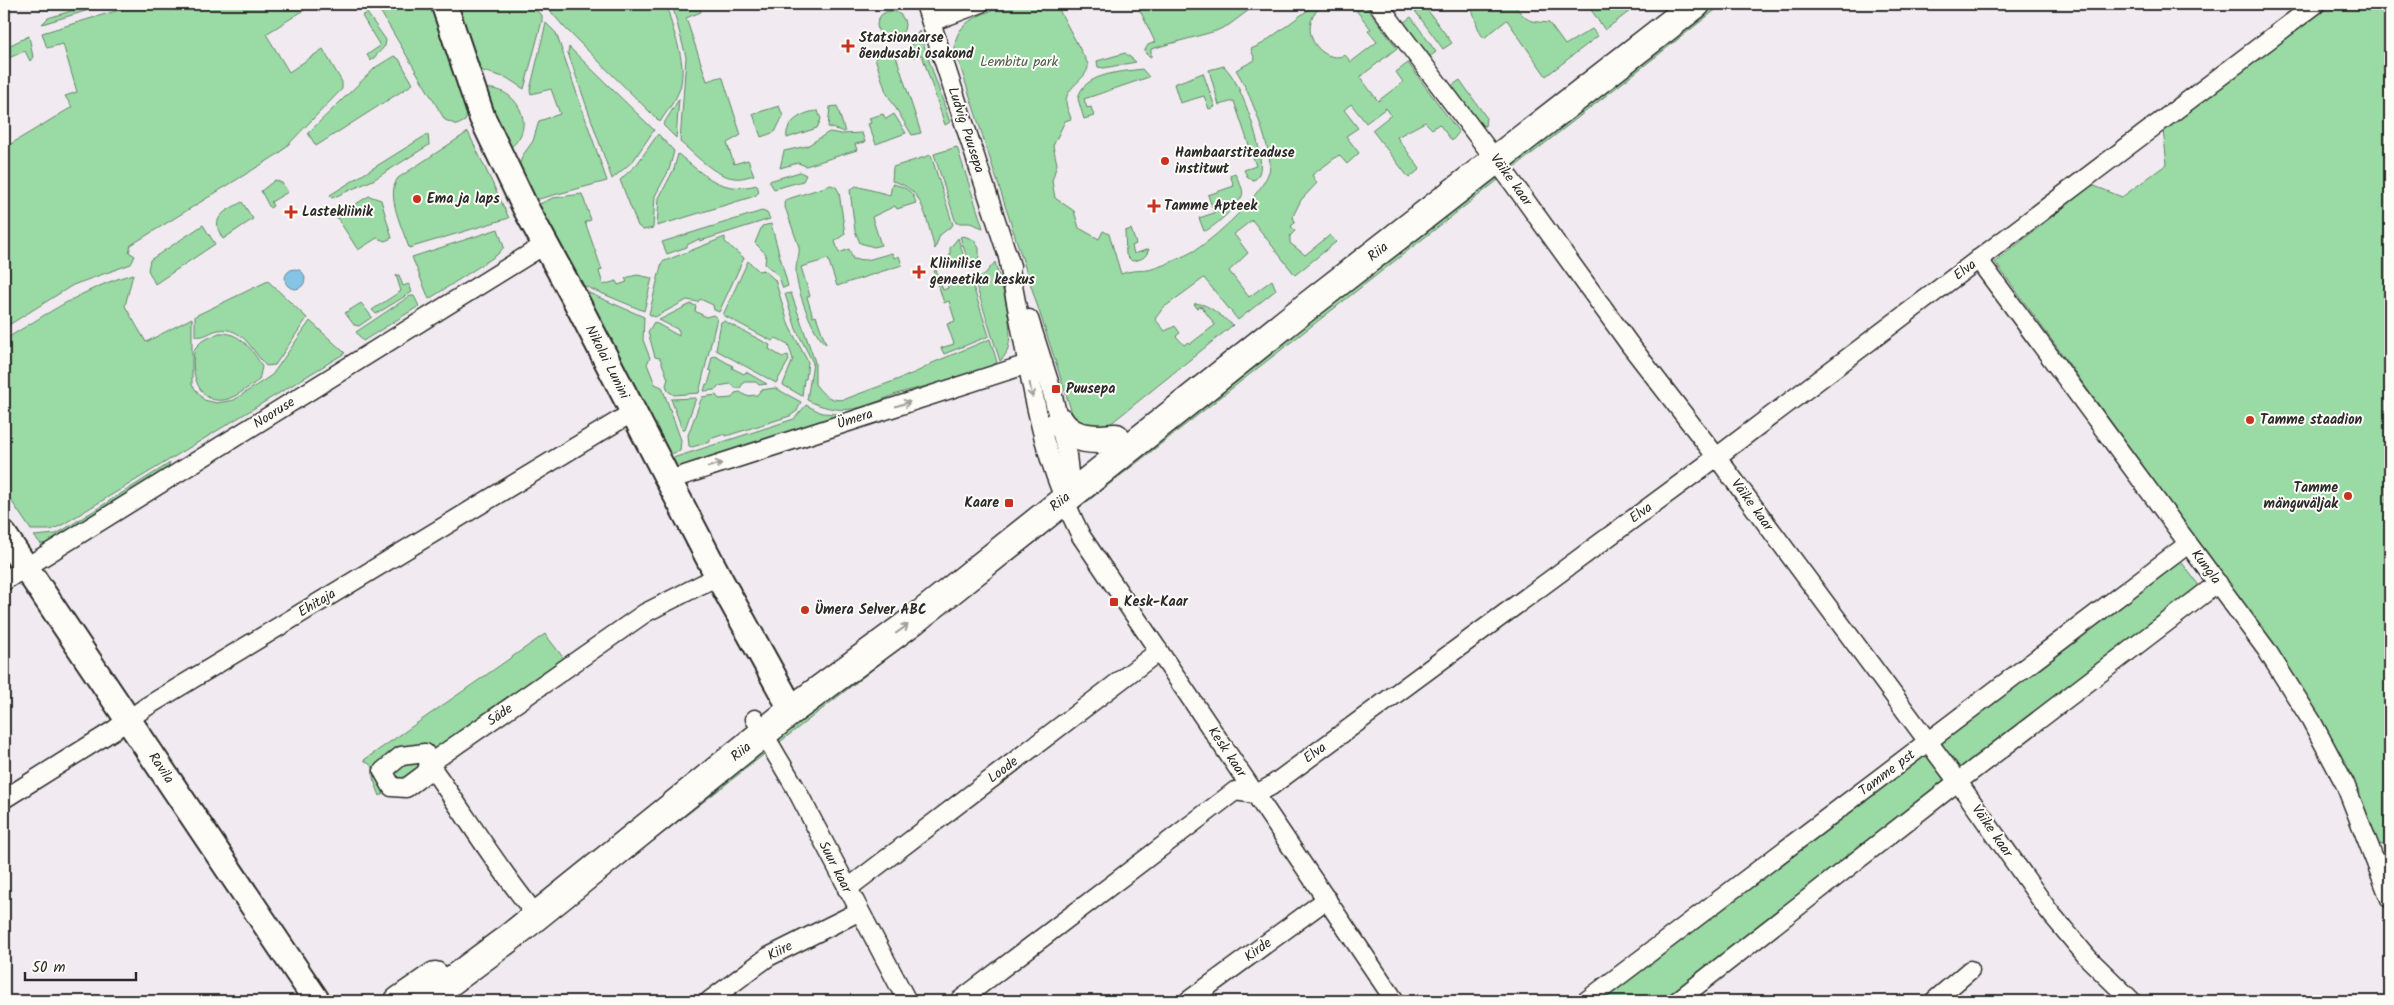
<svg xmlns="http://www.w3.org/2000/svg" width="2394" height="1005" font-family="Kalam,sans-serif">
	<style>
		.green { fill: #9adaa4; stroke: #628268 }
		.water { fill: #86c4e6; stroke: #62879b }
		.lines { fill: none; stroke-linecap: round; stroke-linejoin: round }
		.street-casing { stroke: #2b2b2b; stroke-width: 21 }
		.secondary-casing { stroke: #2b2b2b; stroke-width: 29 }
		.highway-casing { stroke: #2b2b2b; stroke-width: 31 }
		.street { stroke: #fdfcf7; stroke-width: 18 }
		.secondary { stroke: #fdfcf7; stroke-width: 25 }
		.highway { stroke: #fdfcf7; stroke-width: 28 }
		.oneway { stroke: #9e9e9b }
		.poi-dot { fill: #c8321e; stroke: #fdfcf7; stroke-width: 2 }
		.labels { text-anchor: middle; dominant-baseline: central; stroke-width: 4; stroke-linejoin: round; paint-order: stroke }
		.poi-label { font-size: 14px; font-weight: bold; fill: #2b2b2b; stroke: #fdfcf7; text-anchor: start }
		.park-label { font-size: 14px; fill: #4c604f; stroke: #fdfcf7 }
		.street-label { font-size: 14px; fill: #2b2b2b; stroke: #fdfcf7 }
	</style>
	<rect width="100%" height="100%" fill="#f1ebf1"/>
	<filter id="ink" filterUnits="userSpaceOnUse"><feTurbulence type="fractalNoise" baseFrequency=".02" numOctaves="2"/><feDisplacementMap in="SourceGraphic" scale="10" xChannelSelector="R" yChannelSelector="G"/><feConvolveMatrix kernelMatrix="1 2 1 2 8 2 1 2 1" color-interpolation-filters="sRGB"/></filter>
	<g filter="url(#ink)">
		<g class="green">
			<path d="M 94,4 L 109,4 L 42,24 L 48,18 Z"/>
			<path d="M 139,4 L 314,4 L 266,34 L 289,72 L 323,49 L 342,82 L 342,89 L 280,153 L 131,245 L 129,252 L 135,256 L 131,264 L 73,285 L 4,328 L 4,148 L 72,107 L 65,96 L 77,92 L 63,44 L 47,48 L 42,33 Z"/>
			<path d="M 376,4 L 433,4 L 454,75 L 468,112 L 465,121 L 457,125 L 445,120 Z"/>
			<path d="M 457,4 L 526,4 L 542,15 L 542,21 L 524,89 L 507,78 L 476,69 Z"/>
			<path d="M 548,4 L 667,4 C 671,32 688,58 680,88 C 677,99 666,112 660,122 L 564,27 L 552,13 Z"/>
			<path d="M 672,4 L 698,4 L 701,12 L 686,18 L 707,81 L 720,77 L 723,78 L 725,85 L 741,135 L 727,143 L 734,164 L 748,160 L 754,175 C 747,177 741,179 734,178 C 714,176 695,154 680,142 L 686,57 Z"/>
			<path d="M 1011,4 L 1056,4 L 1088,64 C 1090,78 1066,85 1066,102 C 1066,107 1070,114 1071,119 L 1065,121 L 1053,146 L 1057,164 L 1052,181 L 1055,198 L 1074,211 L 1079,228 L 1099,239 L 1103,231 L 1109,234 L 1121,274 C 1130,270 1139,271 1148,270 C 1161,267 1178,259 1190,253 C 1211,243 1268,190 1270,167 C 1271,146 1248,88 1236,70 L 1255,60 L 1251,49 L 1262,44 L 1316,4 L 1324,4 C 1292,27 1322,66 1345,55 L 1351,62 L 1377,42 L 1368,31 L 1371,29 L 1351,4 L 1364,4 L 1397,48 L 1360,77 L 1378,101 L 1403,82 L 1396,72 L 1408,63 L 1459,132 L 1452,141 L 1439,124 L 1432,129 L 1425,122 L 1397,137 L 1420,169 L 1409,178 L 1372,130 L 1391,115 L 1386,108 L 1366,123 L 1351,104 L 1344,110 L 1358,128 L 1346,136 L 1359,153 L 1347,164 L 1339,155 L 1312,175 L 1317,183 L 1301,200 L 1293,216 L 1295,223 L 1291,226 L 1295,231 L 1290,236 L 1290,243 L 1305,255 L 1330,235 L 1336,242 L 1295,275 L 1252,220 L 1234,234 L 1248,253 L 1229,271 L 1249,297 L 1272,280 L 1276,290 L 1238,320 L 1204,278 L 1163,308 L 1155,319 L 1165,331 L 1175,326 L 1180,333 L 1176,336 L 1184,345 L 1188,342 L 1190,344 L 1215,325 L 1201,306 L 1197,308 L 1194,304 C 1207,301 1222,318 1233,325 L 1109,425 C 1094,427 1082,426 1072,413 L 955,50 C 953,19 989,12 1011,4 Z"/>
			<path d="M 1137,4 L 1257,4 L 1229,25 L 1216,31 L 1151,49 L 1151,57 L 1146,54 L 1145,50 L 1148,45 L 1155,42 Z"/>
			<path d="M 1410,4 L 1423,4 L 1452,43 L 1443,49 Z"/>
			<path d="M 1469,4 L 1513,4 C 1529,22 1526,21 1549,23 L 1565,45 L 1592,29 L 1598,36 L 1546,76 L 1507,20 L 1484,38 C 1476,30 1476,15 1469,4 Z"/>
			<path d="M 1587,4 L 1639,4 L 1605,30 Z"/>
			<path d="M 1708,4 L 1723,4 L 1079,508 L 1081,499 Z"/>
			<path d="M 2328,4 L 2381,4 L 2390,19 L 2390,842 L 2378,845 L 2353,782 L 2302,690 L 2234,591 L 1995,262 L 2092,185 L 2122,197 L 2167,164 L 2163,130 Z"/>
			<circle cx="891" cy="25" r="14"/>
			<path d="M 367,13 L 386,40 L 385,46 L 371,61 L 367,55 L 380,46 L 362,16 Z"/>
			<path d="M 1411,17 L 1436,52 L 1428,58 L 1403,23 Z"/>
			<path d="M 546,23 L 556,33 L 607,181 L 535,200 L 519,165 L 523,155 L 533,141 L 539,121 L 560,114 L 551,89 L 531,94 L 530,90 Z"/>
			<path d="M 919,31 L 950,122 L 945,125 L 922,55 L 913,57 L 910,47 Z"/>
			<path d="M 29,36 L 33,57 L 30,61 L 25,51 L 4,60 L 4,48 Z"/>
			<path d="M 569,47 L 654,130 L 633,161 L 612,179 L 568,53 Z"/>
			<path d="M 878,51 L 895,53 L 921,133 L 912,135 L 886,92 L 875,58 Z"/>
			<path d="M 1125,53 L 1136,62 L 1104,68 L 1098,67 L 1097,61 Z"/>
			<path d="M 394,56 L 399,59 L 413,84 L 316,146 L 308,133 L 376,67 Z"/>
			<path d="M 1224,66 C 1229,72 1234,78 1237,85 C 1245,100 1273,171 1254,180 L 1248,178 L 1244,170 L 1256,166 L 1234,101 L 1219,105 L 1209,70 Z"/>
			<path d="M 1142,69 L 1149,77 L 1084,99 L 1087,108 L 1091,107 L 1094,116 L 1084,119 L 1078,99 C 1082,73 1122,72 1142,69 Z"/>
			<path d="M 1203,73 L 1215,107 L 1209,109 L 1204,96 L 1180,103 L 1174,84 Z"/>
			<path d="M 1460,80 L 1486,117 L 1485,126 L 1481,126 L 1450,87 Z"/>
			<path d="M 484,89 C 516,85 538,126 511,147 L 507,147 Z"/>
			<path d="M 679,99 L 676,138 L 663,125 Z"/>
			<path d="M 779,106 L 783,116 L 775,132 L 761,137 L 753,114 Z"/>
			<path d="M 837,106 L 845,132 L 828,127 L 830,107 Z"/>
			<path d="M 818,111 L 821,119 L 817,128 L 787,138 C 784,122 805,111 818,111 Z"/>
			<path d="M 883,114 L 886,119 L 894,114 L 906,133 L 876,144 L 868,124 L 871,123 L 869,118 Z"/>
			<path d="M 468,132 L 509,218 L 409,248 C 403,229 385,195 398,178 Z"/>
			<path d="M 829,132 L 842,134 L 862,133 L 865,142 L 855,144 L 857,150 L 806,166 L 798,163 L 780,168 L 784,151 L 807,146 Z"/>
			<path d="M 428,134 L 429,145 L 373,180 L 332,198 L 330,195 Z"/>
			<path d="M 658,134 L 674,151 L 669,170 L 655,196 L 653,228 L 643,230 L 638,226 L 620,180 L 637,164 Z"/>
			<path d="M 957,147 L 983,228 L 970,223 L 956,223 L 934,154 Z"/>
			<path d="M 678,154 C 705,176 721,194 757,185 L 759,192 L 755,196 L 657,226 L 659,198 L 674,169 Z"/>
			<path d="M 931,155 L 953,225 L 940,235 L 935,249 C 926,221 925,188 892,181 L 893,167 Z"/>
			<path d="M 800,172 L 806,175 L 803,181 L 774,189 L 769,181 Z"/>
			<path d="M 1235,173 C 1237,180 1245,189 1242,196 C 1240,203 1211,231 1204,231 L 1199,218 L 1214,213 L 1208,195 L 1234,186 L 1230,175 Z"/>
			<path d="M 275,180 L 282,183 L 288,192 L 271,202 L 273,206 L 270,208 L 261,191 Z"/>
			<path d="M 892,184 C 903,186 913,190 916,203 L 897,209 L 895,206 L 872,217 L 881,245 L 874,247 L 860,243 L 855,231 L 850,190 L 856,186 L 890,195 Z"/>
			<path d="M 831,185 L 836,187 L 839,192 L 845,234 L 835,241 L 839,253 L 849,249 L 853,259 L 867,260 L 892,253 L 894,258 L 899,256 L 902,265 L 837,286 L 828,259 L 801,267 L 810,296 L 807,297 L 813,317 L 816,316 L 826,344 C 813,336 795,286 796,270 C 796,262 800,256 799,247 L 784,204 L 785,200 Z"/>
			<path d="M 582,194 L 591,220 L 585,222 L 602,270 L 599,271 L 603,285 L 616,281 L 618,285 L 627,282 L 625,278 L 637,275 L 652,278 L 644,311 L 577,283 L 537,205 L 553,198 Z"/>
			<path d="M 369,196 L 381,200 L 392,238 L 385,241 L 377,238 L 358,250 L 336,216 Z"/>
			<path d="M 242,202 L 253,219 L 223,239 C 209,217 224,212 242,202 Z"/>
			<path d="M 762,211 L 767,213 L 770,219 L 700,241 L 699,239 L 687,245 L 687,247 L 667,254 L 662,242 Z"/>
			<path d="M 771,224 L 788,286 L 783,288 L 778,275 L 765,264 L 766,254 L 755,243 L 762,226 Z"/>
			<path d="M 203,225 L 215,244 L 155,284 L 148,270 L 150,260 Z"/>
			<path d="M 498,229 L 504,247 L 497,255 L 429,299 L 412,257 Z"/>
			<path d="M 1131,229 L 1136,244 L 1132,246 L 1134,254 L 1149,249 C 1146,258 1141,260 1132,261 L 1126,255 L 1125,231 Z"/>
			<path d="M 964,236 L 974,240 L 979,248 L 979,257 L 970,266 L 960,237 Z"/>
			<path d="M 725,237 L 725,242 L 744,258 L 719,312 L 714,310 L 713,305 L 700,299 L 698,302 L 687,300 L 655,317 L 649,314 L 662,262 Z"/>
			<path d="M 958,238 L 967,267 L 958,266 L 950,257 L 950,248 Z"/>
			<path d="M 748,261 L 759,271 L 764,270 L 775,280 L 789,326 L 808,362 L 806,379 L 804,379 L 802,396 L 783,385 L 793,359 L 788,344 L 776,338 L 772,341 L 723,315 Z"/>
			<path d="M 995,262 C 1001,285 1022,344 1000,361 L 974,279 L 985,274 Z"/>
			<path d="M 936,270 L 943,290 L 948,288 L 945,276 L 960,281 L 971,280 L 989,336 L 944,354 L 941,348 L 954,344 L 947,324 L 955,321 L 949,301 L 944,303 L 934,271 Z"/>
			<path d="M 133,274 L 125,306 L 146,342 L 192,318 L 192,385 L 204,400 L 217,403 L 234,400 L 272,375 L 310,321 L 345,353 L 62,525 L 51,530 L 31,530 L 4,490 L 4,340 C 45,315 86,287 133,274 Z"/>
			<path d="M 396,275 L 399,275 L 403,286 L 409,284 L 412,292 L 376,314 L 372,310 L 401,291 Z"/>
			<path d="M 268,281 L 307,318 L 275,365 L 266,366 C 252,351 243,326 218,330 C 209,332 205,338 195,336 L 195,316 Z"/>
			<path d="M 582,290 L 644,317 L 643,340 L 650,358 L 647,364 L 655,384 L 662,387 L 681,440 L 680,451 L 667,455 Z"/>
			<path d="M 791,293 L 815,362 L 815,384 C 823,395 831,402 846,399 C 859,393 926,371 930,364 L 990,339 L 997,362 C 984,376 923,386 903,392 C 886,397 869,407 852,409 C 836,411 821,407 807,400 L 813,363 L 796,329 L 785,294 Z"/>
			<path d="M 410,296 L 414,296 L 419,306 L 363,341 L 356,332 Z"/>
			<path d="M 361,303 L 372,317 L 359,326 L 354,325 L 345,313 Z"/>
			<path d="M 691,304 L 696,306 L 695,311 L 706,317 L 713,315 L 717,318 L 699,393 L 674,395 L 668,391 L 666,385 L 668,379 L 660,358 L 655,357 L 648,332 L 654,322 L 679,336 L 679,330 L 659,320 Z"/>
			<path d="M 724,321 L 770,345 L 769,349 L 782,357 L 788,355 L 789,360 L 776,383 L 716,350 L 721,322 Z"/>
			<path d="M 219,333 C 239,331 254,351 262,367 L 259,380 C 250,386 239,395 228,399 C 198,408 189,370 195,348 L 202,341 Z"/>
			<path d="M 715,356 L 733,366 L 732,368 L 744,374 L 746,372 L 767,384 L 759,385 L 756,382 L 744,382 L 740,388 L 735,388 L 731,384 L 718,386 L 715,390 L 704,391 L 706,384 L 708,384 L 712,371 L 709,370 L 712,357 Z"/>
			<path d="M 775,388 L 801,402 L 797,411 L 790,416 L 726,436 L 725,434 L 710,439 L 710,442 L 692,447 L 689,446 L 688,435 L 702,397 L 716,395 L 719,399 L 732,398 L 735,393 L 740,392 L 746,396 L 757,395 L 761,390 Z"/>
			<path d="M 696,398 L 685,429 L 682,429 L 671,399 Z"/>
			<path d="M 806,405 L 822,413 L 840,414 L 841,418 L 675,469 L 672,459 L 673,458 L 794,419 Z"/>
			<path d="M 170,463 L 167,469 L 61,535 L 52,543 L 41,544 L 34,536 L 56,534 L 63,530 Z"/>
			<path d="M 1042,526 L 1046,534 L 496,964 Z"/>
			<path d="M 2177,556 L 2203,591 L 1663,1001 L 1590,1001 Z"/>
			<path d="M 545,634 L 569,665 L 428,766 L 380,796 L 373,778 L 373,767 L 364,760 Z"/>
		</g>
		<circle class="water" cx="295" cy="279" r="10"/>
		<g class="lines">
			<defs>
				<g id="street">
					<path d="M 925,4 L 1011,266"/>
					<path d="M 1378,4 L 1510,179 L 1630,345 L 1722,464 L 1958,782 L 2048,910 L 2088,958 L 2132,1001"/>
					<path d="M 931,22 L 979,4"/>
					<path d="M 1008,256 C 1012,284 1018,311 1023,339 C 1036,413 1047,467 1081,536 L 1395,1001"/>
					<path d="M 1978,259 L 2266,649 L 2311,720 L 2345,784 L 2390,899"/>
					<path d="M 1029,319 L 1051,388 L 1067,455 L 1069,473 L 1063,500"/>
					<path d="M 669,480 L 1037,361"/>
					<path d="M 4,581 L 544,245"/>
					<path d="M 755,719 L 795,787 L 907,1001"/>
					<path d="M 425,753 L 429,764 L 426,773 L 406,788 L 392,787 L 383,771 L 401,756 Z"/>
					<path d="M 4,799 L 114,730 L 146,707 L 633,412"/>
					<path d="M 847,889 L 1159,651"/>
					<path d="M 529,906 C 493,861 463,811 429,764 L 645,613 L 718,576"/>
					<path d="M 709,1001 L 768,957 L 858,912"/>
					<path d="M 959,1001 L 1235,791 L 1256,794 L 1271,786 L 1710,462 L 2316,4"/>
					<path d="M 1188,1001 L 1327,899"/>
					<path d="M 1586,1001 L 2188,544"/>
					<path d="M 1677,1001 L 1947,790 L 2218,583"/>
					<path d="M 1934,1001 L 1970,970"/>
				</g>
				<g id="secondary">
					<path d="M 444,4 L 482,117 L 525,207 L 574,297 L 718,576 L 792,710"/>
					<path d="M 4,535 L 317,1001"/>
				</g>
				<g id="highway">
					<path d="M 1060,422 C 1071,441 1097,440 1116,438"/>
					<path d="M 399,1001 L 435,976"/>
					<path d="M 424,1001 L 509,938 L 792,710 L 914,620 L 1291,319 L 1696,4"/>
				</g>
			</defs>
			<use href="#street" class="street-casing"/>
			<use href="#secondary" class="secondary-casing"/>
			<use href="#highway" class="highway-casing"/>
			<use href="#street" class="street"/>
			<use href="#secondary" class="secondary"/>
			<use href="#highway" class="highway"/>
		</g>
		<defs><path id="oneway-shaft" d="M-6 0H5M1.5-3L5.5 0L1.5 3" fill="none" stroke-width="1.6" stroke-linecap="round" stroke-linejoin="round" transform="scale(1.25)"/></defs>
		<g class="oneway">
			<use href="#oneway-shaft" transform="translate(1031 390) rotate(79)"/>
			<use href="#oneway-shaft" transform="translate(903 404) rotate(-18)"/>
			<use href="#oneway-shaft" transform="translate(715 465) rotate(-18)"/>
			<use href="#oneway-shaft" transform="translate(902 629) rotate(-36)"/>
		</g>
	</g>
	<g class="poi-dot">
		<path d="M845.5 38.5h5v5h5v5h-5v5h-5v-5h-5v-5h5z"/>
		<circle cx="1165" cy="161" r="5"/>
		<circle cx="417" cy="199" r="5"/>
		<path d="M1151.5 198.5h5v5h5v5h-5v5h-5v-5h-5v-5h5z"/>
		<path d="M288.5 204.5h5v5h5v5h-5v5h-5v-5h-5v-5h5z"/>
		<path d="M916.5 264.5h5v5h5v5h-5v5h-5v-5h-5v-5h5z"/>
		<rect x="1051" y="384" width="10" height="10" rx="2.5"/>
		<circle cx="2250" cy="420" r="5"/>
		<circle cx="2348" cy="496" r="5"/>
		<rect x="1004" y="498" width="10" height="10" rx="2.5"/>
		<rect x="1109" y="597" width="10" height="10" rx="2.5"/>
		<circle cx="805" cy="610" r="5"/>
	</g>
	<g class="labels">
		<g class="poi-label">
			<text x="859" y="38">Statsionaarse<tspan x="859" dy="16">õendusabi osakond</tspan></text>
			<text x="1175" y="153">Hambaarstiteaduse<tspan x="1175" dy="16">instituut</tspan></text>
			<text x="427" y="199">Ema ja laps</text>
			<text x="1164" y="206">Tamme Apteek</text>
			<text x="302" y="212">Lastekliinik</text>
			<text x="930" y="264">Kliinilise<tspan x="930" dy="16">geneetika keskus</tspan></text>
			<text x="1066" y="389">Puusepa</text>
			<text x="2260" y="420">Tamme staadion</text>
			<text x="2338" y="488" text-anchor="end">Tamme<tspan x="2338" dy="16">mänguväljak</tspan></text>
			<text x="999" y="503" text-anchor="end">Kaare</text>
			<text x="1124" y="602">Kesk-Kaar</text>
			<text x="815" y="610">Ümera Selver ABC</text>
		</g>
		<g class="park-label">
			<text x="1019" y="62">Lembitu park</text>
		</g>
		<g class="street-label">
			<text transform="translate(966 130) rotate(72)">Ludvig Puusepa</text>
			<text transform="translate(1511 180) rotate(54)">Väike kaar</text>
			<text transform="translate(1378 252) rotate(-38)">Riia</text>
			<text transform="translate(1965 270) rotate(-37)">Elva</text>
			<text transform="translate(607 362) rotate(63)">Nikolai Lunini</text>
			<text transform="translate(274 413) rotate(-32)">Nooruse</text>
			<text transform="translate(855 419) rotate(-18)">Ümera</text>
			<text transform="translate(1060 502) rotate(-38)">Riia</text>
			<text transform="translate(1752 505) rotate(54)">Väike kaar</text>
			<text transform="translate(1641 513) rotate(-36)">Elva</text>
			<text transform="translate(2206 567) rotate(53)">Kungla</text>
			<text transform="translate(317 603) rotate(-31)">Ehitaja</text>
			<text transform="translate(500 715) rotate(-35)">Säde</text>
			<text transform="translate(741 752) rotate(-39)">Riia</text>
			<text transform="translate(1227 752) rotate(56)">Kesk kaar</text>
			<text transform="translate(1315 753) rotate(-36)">Elva</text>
			<text transform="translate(161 768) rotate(56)">Ravila</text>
			<text transform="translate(1003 770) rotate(-37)">Loode</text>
			<text transform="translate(1887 773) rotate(-37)">Tamme pst</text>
			<text transform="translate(1992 831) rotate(55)">Väike kaar</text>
			<text transform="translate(835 867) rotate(63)">Suur kaar</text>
			<text transform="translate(1258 950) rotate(-36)">Kirde</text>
			<text transform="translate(780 951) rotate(-28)">Kiire</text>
		</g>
	</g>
	<rect width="2394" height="1005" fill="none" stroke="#fdfcf7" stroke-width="20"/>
	<rect x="10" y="10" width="2374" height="985" fill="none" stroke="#2b2b2b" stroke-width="2" filter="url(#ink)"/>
	<path d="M25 972v8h111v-8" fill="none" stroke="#2b2b2b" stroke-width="2.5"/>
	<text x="32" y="972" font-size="15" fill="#2b2b2b" stroke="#fdfcf7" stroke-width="4" paint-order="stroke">50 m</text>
</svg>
